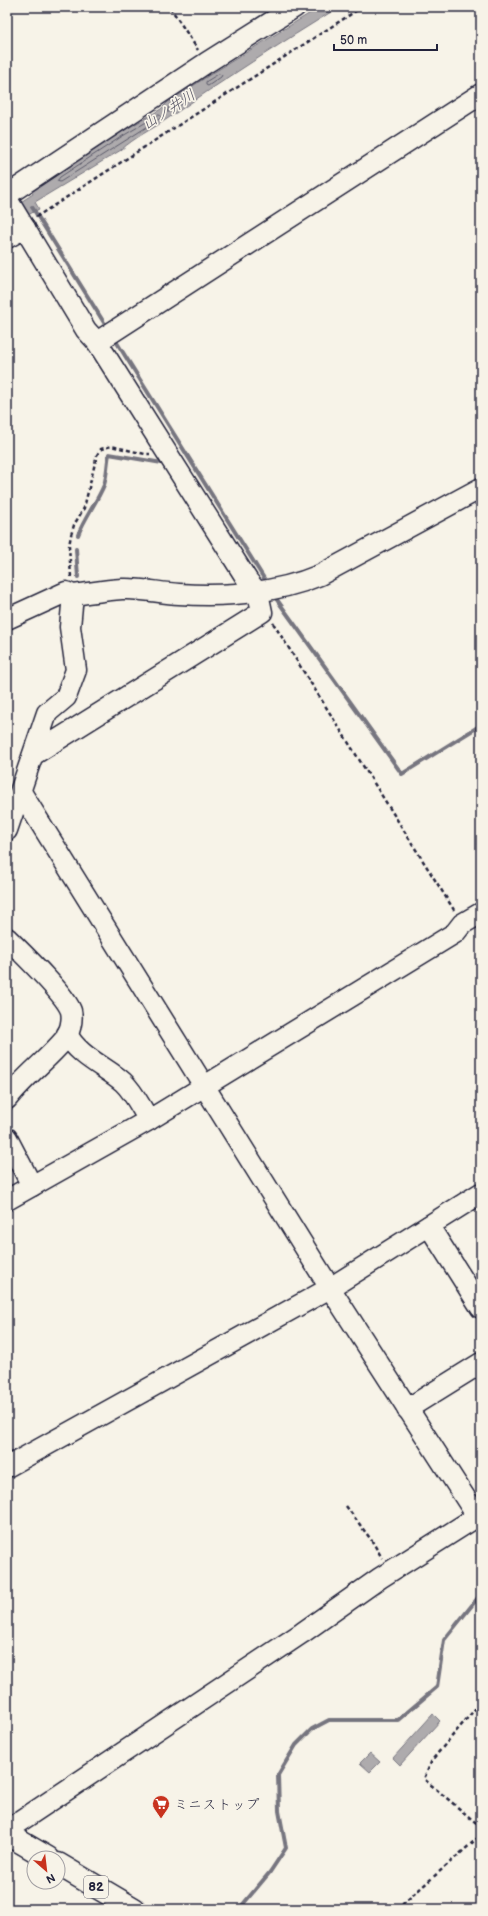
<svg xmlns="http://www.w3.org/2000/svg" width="488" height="1916" font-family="'Balsamiq Sans','Klee One',sans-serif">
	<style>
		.water { fill: #aeabad; stroke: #76747f }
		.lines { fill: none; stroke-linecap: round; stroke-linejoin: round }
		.shore { stroke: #5a5969; stroke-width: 1 }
		.stream { stroke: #76747f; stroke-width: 4 }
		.minor-casing { stroke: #22223b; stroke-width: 23 }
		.major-casing { stroke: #22223b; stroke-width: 25 }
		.path { stroke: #22223b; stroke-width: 2.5; stroke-dasharray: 4 3; stroke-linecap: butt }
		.minor { stroke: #f7f3e8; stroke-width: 20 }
		.major { stroke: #f7f3e8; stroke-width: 22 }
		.labels { text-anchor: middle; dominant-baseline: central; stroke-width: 3.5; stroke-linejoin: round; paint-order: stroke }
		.shield { fill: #f7f3e8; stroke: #62616f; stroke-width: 1 }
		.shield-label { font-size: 13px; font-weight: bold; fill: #22223b }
		.poi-label { font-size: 14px; fill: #22223b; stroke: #f7f3e8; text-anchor: start }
		.water-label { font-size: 15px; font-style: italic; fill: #535263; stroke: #f7f3e8 }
	</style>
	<rect width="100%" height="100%" fill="#f7f3e8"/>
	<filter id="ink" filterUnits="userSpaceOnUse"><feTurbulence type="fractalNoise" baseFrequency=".025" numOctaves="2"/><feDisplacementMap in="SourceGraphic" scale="8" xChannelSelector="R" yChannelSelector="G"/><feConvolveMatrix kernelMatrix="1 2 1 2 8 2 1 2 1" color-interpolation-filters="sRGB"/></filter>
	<g filter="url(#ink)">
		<g class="water">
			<path d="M 320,7 L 339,7 C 281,43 223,80 167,119 C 151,130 135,137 121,150 L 35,202 L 39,209 L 28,215 L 7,211 L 33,194 L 32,192 L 118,134 L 161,109 L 168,102 L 208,76 Z"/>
			<path d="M 433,1714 L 440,1721 L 400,1765 L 393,1758 Z"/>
			<path d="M 370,1753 L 380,1762 L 370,1772 L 360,1763 Z"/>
		</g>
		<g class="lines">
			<g class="shore">
				<path d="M 219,74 L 222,75 L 221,77 L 208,86 L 206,85 L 206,82 Z"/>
				<path d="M 181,99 L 184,100 L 183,103 L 169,112 L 167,112 L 170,105 Z"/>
				<path d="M 159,115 L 161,116 L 161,118 L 60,182 L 57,181 L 60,177 L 121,137 Z"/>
			</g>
			<g class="stream">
				<path d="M 32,207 L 108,329"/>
				<path d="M 114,338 L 265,580"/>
				<path d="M 78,535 C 85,517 97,502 104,485 C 107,476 107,464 109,454 L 162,463"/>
				<path d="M 76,549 L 78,577"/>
				<path d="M 275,597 L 402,774 L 481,725"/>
				<path d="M 239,1909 L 270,1872 L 286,1848 L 279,1811 L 278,1775 L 296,1745 L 312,1729 L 329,1720 L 398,1720 L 437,1687 L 444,1640 L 481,1594"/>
			</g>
			<defs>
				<g id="minor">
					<path d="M 7,195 L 206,63 L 295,7"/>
					<path d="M 7,199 L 86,330 L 97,342 L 248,581 L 258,593 L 262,612 L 33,755"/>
					<path d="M 7,238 L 25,228"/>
					<path d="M 97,342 L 481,94"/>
					<path d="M 7,619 L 66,592 L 73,595 C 89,593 106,590 122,589 C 141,588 160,593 179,594 C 227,597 275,594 320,575 L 481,488"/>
					<path d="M 21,792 L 330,1288 L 477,1516"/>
					<path d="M 7,830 L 47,713 L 66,697 L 76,670 L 70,627 L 73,595"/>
					<path d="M 7,938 C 21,952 66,995 71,1011 C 73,1020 70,1033 64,1040 C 46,1061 24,1077 7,1099"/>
					<path d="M 67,1034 C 78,1056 106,1067 123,1082 C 134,1092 141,1108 149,1120"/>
					<path d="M 7,1138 L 32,1186"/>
					<path d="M 7,1200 L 149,1120 L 455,933 L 462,924 L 481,913"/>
					<path d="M 429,1226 L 481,1308"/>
					<path d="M 407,1409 L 481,1363"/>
					<path d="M 7,1467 L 330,1288 L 481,1193"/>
					<path d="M 7,1830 L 302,1633 L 380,1578 L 481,1514"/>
				</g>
				<g id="major">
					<path d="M 7,1834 L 48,1858"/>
					<path d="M 58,1864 L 134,1909"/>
				</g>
			</defs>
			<use href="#minor" class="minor-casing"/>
			<use href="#major" class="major-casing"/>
			<g class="path">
				<path d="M 170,7 L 198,50"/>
				<path d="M 36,217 L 362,7"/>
				<path d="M 71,577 L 69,546 L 71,535 L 74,525 L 84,508 L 97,455 L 101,449 L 111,446 L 145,454 L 150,454"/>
				<path d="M 273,623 L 454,910"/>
				<path d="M 346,1506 L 372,1541 L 382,1558"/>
				<path d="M 481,1702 L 432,1760 L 424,1779 L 481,1827"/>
				<path d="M 332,1904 L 338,1909"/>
				<path d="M 397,1909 L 481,1835"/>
			</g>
			<use href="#minor" class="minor"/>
			<use href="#major" class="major"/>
		</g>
	</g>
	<defs>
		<symbol id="supermarket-pin" viewBox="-11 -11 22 30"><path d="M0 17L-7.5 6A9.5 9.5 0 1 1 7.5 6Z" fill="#c8321e" stroke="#f7f3e8"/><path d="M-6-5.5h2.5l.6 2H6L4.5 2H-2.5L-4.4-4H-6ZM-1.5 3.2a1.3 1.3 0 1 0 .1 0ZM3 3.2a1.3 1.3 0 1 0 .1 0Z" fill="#fff"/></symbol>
	</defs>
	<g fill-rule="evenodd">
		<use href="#supermarket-pin" x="151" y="1794" width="20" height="27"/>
	</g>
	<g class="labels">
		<rect class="shield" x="84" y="1876" width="24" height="22" rx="3"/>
		<g class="shield-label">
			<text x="96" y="1887">82</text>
		</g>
		<g class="poi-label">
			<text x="174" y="1804">ミニストップ</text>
		</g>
		<g class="water-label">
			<text transform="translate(169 110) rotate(-33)">山ノ井川</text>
		</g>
	</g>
	<rect width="488" height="1916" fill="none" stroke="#f7f3e8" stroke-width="24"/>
	<rect x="12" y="12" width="464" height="1892" fill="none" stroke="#22223b" stroke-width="1.5" filter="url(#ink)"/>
	<g transform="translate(46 1870) rotate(152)"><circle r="19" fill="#f7f3e8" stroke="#a29fa3"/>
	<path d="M0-3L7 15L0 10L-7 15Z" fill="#c8321e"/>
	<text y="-6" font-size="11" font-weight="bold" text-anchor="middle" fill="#22223b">N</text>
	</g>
	<path d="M334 44v6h103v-6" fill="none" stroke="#22223b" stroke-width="2"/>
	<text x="340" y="44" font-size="12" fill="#22223b" stroke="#f7f3e8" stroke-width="3" paint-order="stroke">50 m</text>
</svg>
